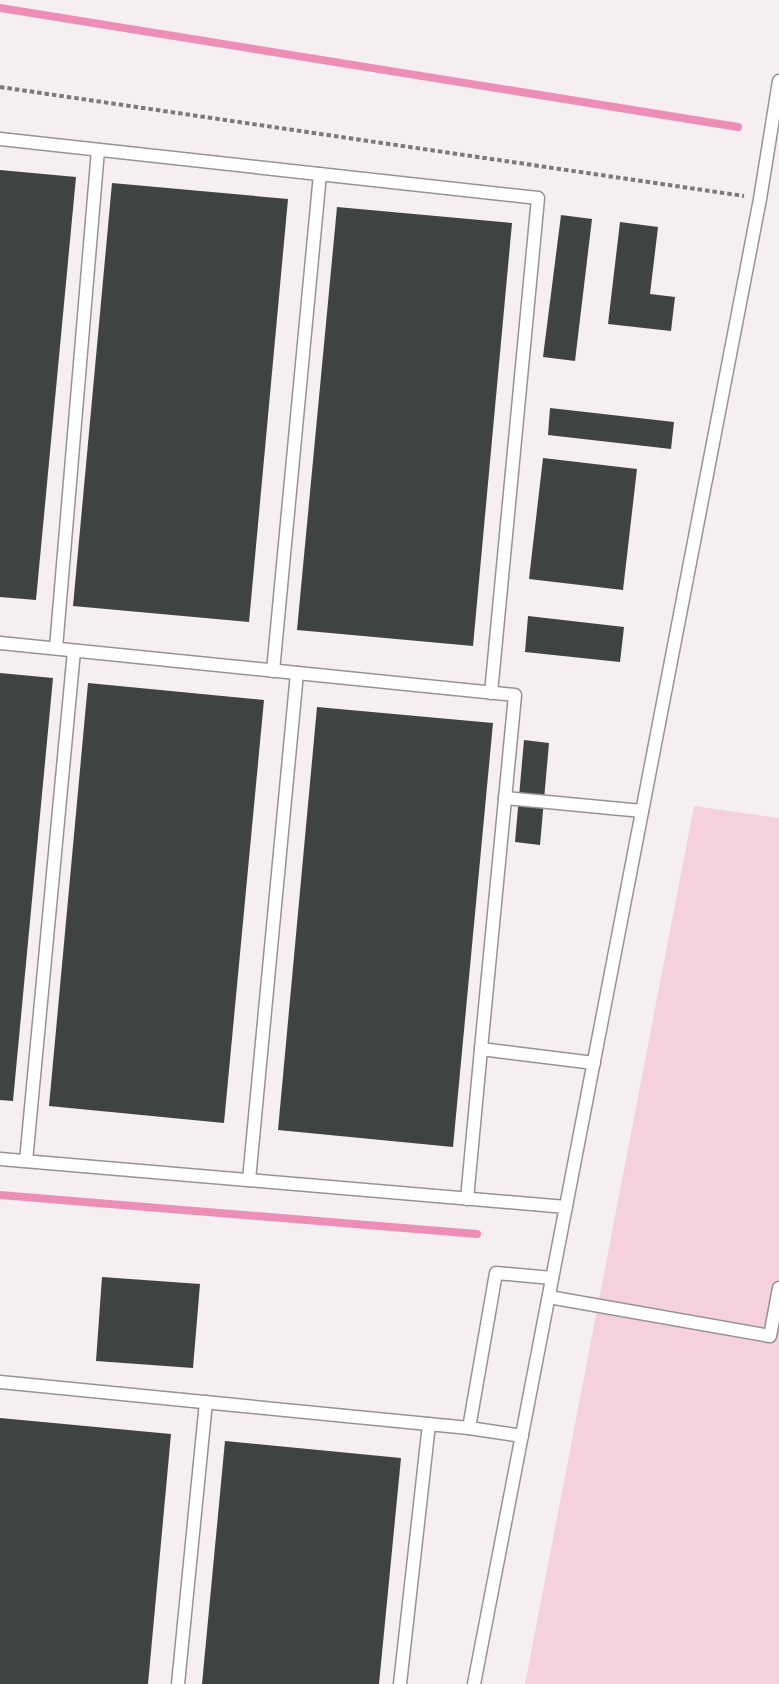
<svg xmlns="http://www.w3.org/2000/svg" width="779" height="1684" font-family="'Noto Serif',serif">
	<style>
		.green { fill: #f5d1e0 }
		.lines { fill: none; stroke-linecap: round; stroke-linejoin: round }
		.stream { stroke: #ed8eb8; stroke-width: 8 }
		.building { fill: #404440 }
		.lane-casing { stroke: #999295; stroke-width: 15 }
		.path { stroke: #7d7879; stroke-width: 4; stroke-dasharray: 4.5 3; stroke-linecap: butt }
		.lane { stroke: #fff; stroke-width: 12 }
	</style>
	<rect width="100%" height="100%" fill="#f6eff1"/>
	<path class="green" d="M 694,806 L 779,818 L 779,1684 L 525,1684 Z"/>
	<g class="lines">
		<g class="stream">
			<path d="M 0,8 L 738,127"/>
			<path d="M 0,1195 L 477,1234"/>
		</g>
	</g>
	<g class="building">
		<path d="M 0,170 L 76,177 L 36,600 L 0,597 Z"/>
		<path d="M 112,183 L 288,199 L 249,622 L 73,606 Z"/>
		<path d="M 337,207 L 512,223 L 473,646 L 297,630 Z"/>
		<path d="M 561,215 L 592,219 L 575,361 L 543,357 Z"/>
		<path d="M 620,222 L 658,227 L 650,294 L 675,297 L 671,331 L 608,324 Z"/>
		<path d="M 550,408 L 674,422 L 671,449 L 548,435 Z"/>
		<path d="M 543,458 L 637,469 L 623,590 L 529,579 Z"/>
		<path d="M 528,616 L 624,627 L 620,662 L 525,652 Z"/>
		<path d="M 0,673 L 53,678 L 13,1101 L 0,1100 Z"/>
		<path d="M 88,683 L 264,700 L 224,1123 L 49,1106 Z"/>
		<path d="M 317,707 L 493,723 L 453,1147 L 278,1130 Z"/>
		<path d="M 524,740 L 549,743 L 540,845 L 515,842 Z"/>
		<path d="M 102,1277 L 200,1284 L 193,1368 L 96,1361 Z"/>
		<path d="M 0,1418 L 171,1434 L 148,1684 L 0,1684 Z"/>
		<path d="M 225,1441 L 401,1458 L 379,1684 L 202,1684 Z"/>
	</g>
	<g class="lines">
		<defs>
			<g id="lane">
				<path d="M 0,139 L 538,198 L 491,693"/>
				<path d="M 0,643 L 515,695 L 481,1049 L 594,1063"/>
				<path d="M 56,648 L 98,150"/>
				<path d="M 273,671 L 320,174"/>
				<path d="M 505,798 L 642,811"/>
				<path d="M 0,1159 L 566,1207"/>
				<path d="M 26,1161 L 74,651"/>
				<path d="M 249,1180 L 297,673"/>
				<path d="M 467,1199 L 481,1049"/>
				<path d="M 549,1297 L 770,1336 L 779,1288"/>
				<path d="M 0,1382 L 469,1428 L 522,1436"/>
				<path d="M 469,1428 L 496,1273 L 552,1278"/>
				<path d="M 178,1684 L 206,1402"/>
				<path d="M 400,1684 L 429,1424"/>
				<path d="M 474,1684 L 760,199 L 779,81"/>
			</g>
		</defs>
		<use href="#lane" class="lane-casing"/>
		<path class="path" d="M 0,87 L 744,196"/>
		<use href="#lane" class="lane"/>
	</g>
</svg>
